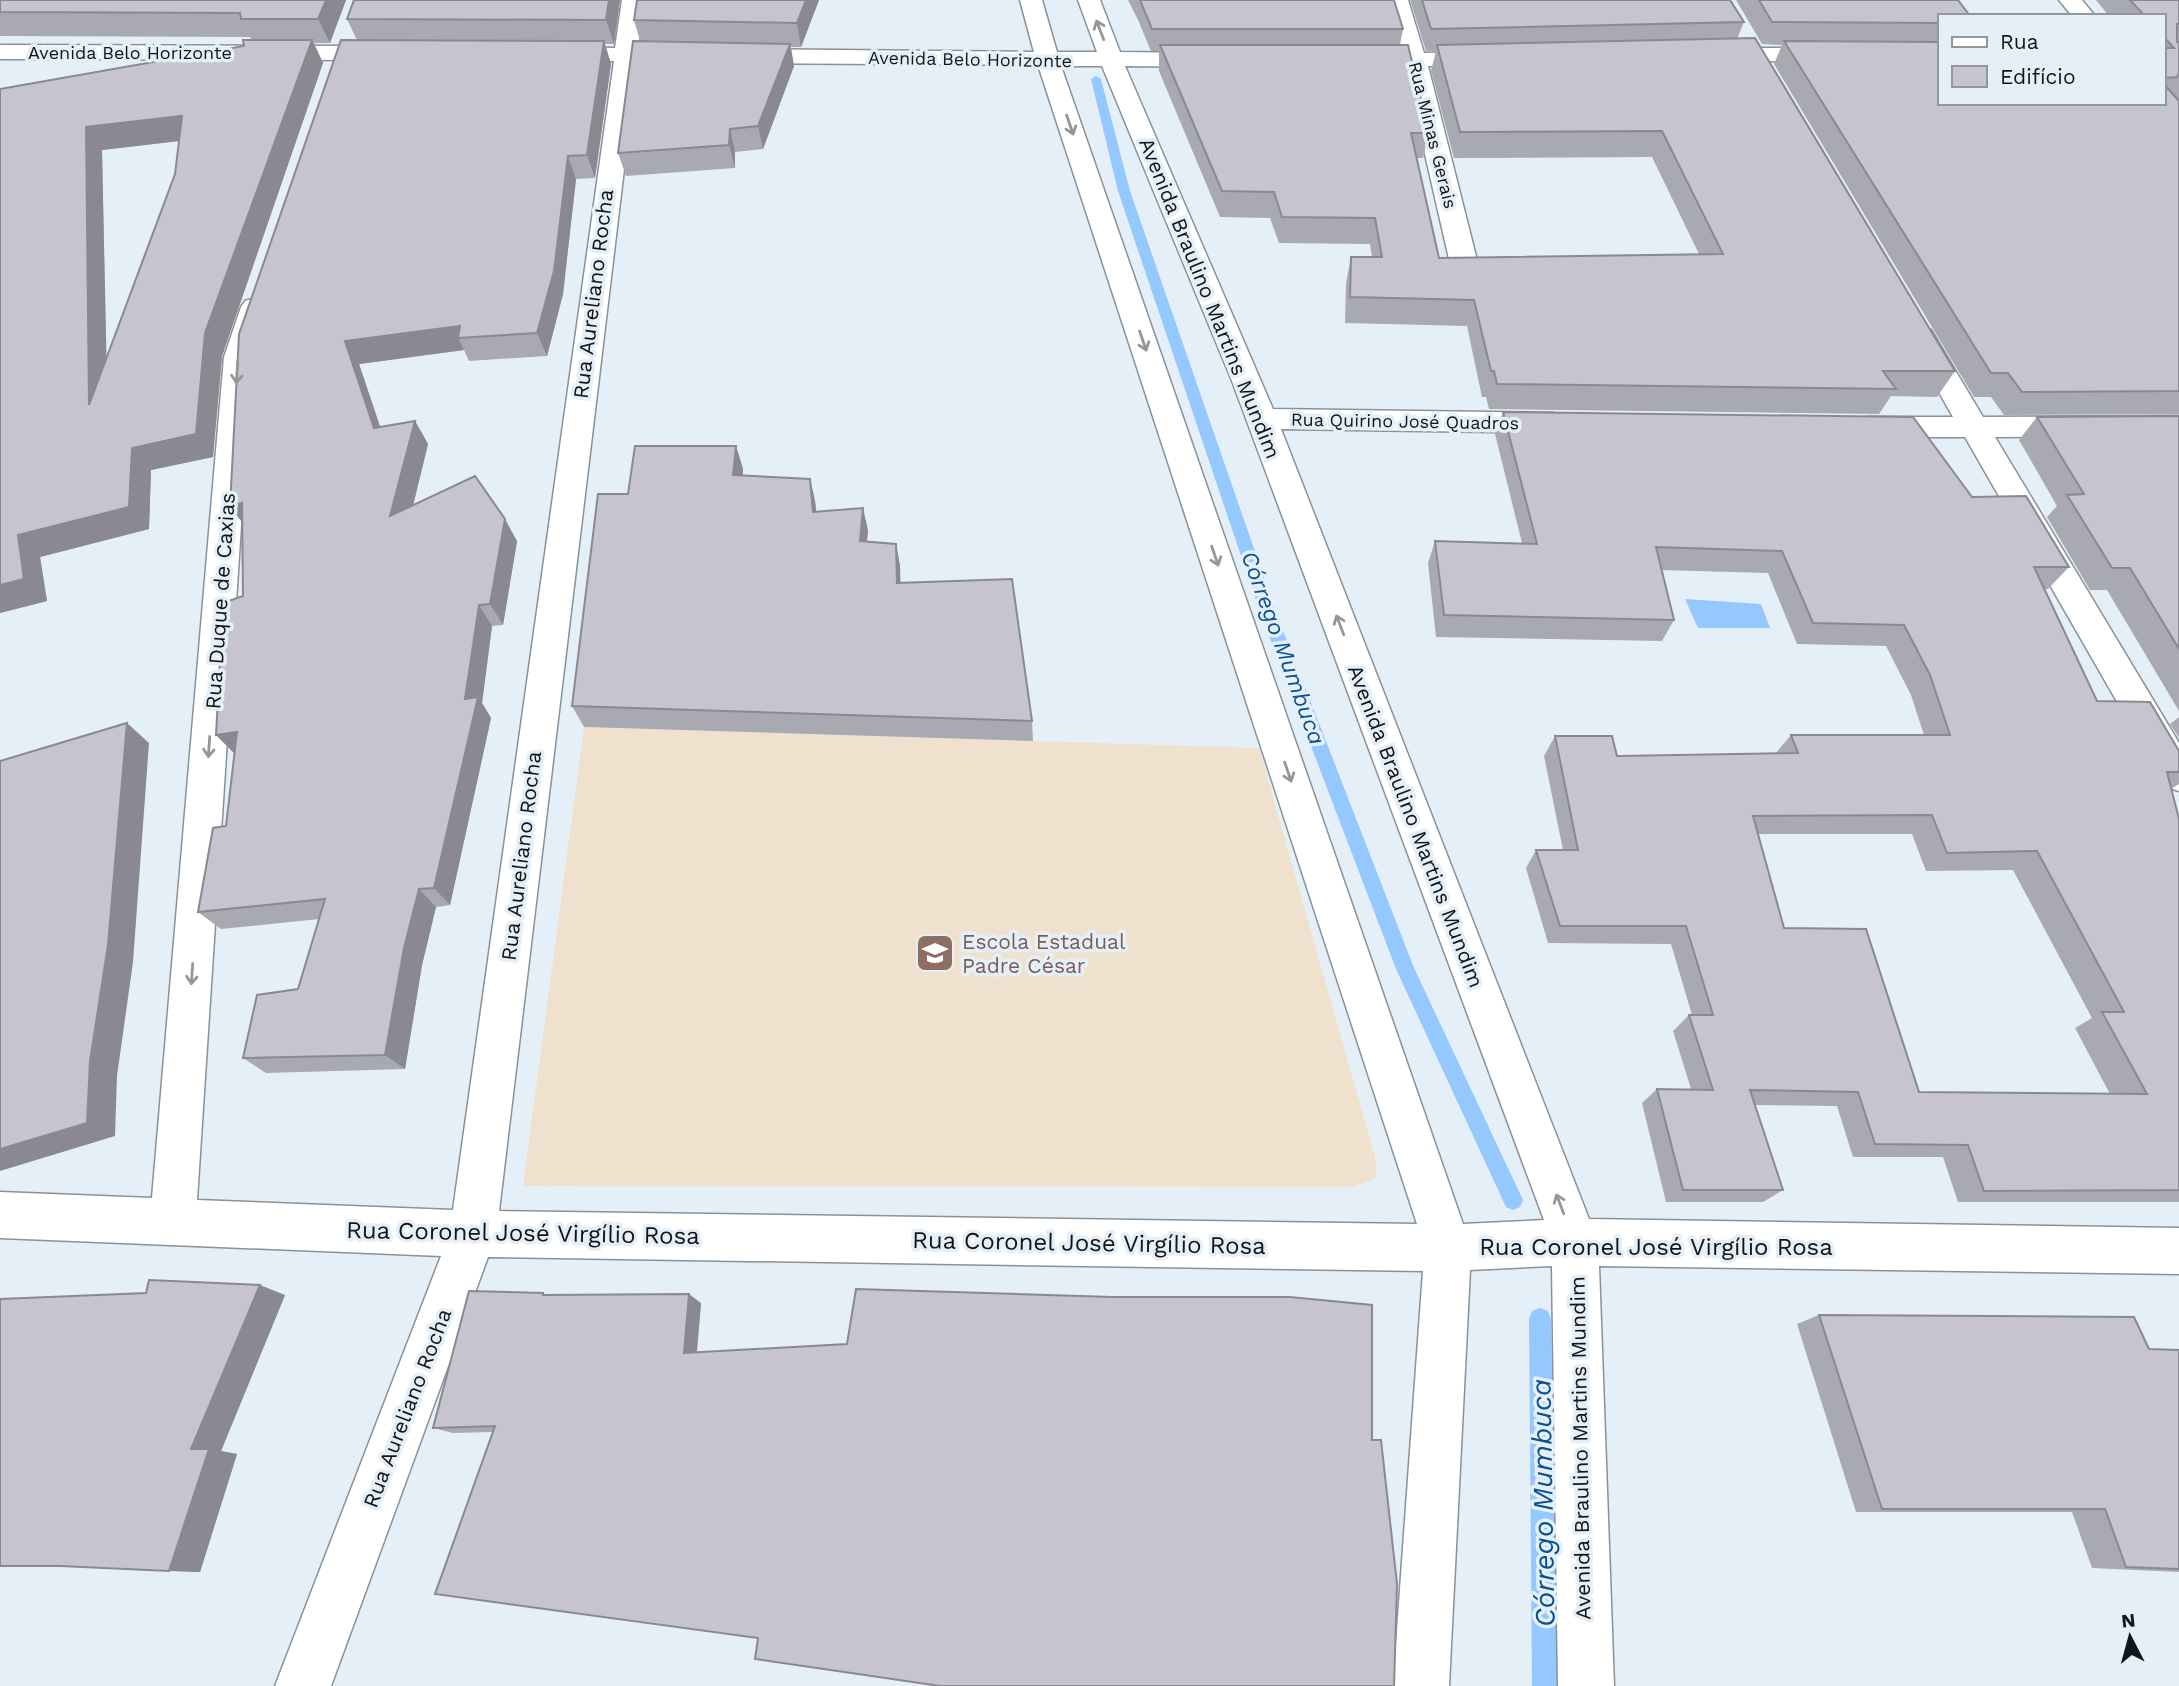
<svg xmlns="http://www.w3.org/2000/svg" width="2179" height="1686" font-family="'Work Sans',sans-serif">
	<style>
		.education { fill: #f0e1ce }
		.water { fill: #95c8fe }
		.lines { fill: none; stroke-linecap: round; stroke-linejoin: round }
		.stream { fill: #95c8fe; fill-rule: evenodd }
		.minor-casing { stroke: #889299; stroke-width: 3 }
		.minor { fill: #fff; fill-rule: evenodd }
		.wall { fill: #a9a9b2; fill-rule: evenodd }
		.shaded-wall { fill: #8a8991 }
		.building { fill: #c5c4cf; stroke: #8a8991; stroke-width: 2; fill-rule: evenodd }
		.oneway { stroke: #949697 }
		.labels { text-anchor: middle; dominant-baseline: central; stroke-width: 7; stroke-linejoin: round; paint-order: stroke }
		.far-street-label { font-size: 18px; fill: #111518; stroke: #e5eff8 }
		.street-label { font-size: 21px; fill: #111518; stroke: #e5eff8 }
		.education-label { font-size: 21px; fill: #785e54; stroke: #e5eff8; text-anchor: start }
		.water-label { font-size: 23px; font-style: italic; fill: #0a528d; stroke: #e5eff8 }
		.near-street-label { font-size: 24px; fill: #111518; stroke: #e5eff8 }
		.near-water-label { font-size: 28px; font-style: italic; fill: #0a528d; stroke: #e5eff8 }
	</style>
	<rect width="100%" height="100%" fill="#e5eff8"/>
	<path class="education" d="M 584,727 L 1259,748 L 1375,1157 L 1377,1178 L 1352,1187 L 523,1186 Z"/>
	<path class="water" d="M 1685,599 L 1761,604 L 1770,628 L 1698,628 Z"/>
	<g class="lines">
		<g class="stream">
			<path d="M 1096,76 L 1101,79 L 1130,191 L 1277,615 L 1414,968 L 1523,1200 L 1520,1207 L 1513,1210 L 1506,1207 L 1396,969 L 1261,615 L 1118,191 L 1091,79 Z"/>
			<path d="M 1540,1308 L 1548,1311 L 1551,1319 L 1558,1686 L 1532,1686 L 1529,1319 L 1532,1311 Z"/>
		</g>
		<defs>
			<g id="minor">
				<path d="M 622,0 L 644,0 L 638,48 L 692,50 L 695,55 L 692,60 L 637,61 L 499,1211 L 1417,1224 L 1038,65 L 741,63 L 733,61 L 730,56 L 733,51 L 741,49 L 1034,52 L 1020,0 L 1042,0 L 1057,52 L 1097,52 L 1078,0 L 1100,0 L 1120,52 L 1212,53 L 1220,55 L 1223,60 L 1220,65 L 1212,67 L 1125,66 L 1273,409 L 1553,413 L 1564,416 L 1568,423 L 1564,430 L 1553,433 L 1281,429 L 1589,1219 L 2179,1228 L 2179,1274 L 1599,1266 L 1614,1686 L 1558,1686 L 1552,1266 L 1470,1270 L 1449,1686 L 1393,1686 L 1423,1271 L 488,1257 L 331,1686 L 275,1686 L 441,1256 L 0,1238 L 0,1192 L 152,1198 L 224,357 L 241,307 L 245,301 L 255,298 L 265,301 L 269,307 L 252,357 L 197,1200 L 453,1210 L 614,61 L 555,61 L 547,59 L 544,54 L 547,49 L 555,47 L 615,48 ZM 1061,66 L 1102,66 L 1232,381 L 1544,1220 L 1463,1224 Z"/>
				<path d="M 1386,0 L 1408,0 L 1424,53 L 1485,52 L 1493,54 L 1496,59 L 1493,64 L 1485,66 L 1428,66 L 1480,272 L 1476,278 L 1466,280 L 1456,278 L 1452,272 L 1405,67 L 1352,65 L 1349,60 L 1352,55 L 1401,53 Z"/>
				<path d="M 2059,0 L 2082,0 L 2095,16 L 2072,16 Z"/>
				<path d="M 0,45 L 390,46 L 398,48 L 401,53 L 398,58 L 390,60 L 0,59 Z"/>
				<path d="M 1713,48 L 1828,48 L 1836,50 L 1839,55 L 1836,60 L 1828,62 L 1705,60 L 1702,55 L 1705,50 Z"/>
				<path d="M 1921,327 L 1931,330 L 1983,417 L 2179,416 L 2179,436 L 1995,437 L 2179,743 L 2179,791 L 2166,787 L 1965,437 L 1868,437 L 1857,434 L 1853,427 L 1857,420 L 1868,417 L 1953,417 L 1907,336 L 1911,330 Z"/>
			</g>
		</defs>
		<use href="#minor" class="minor-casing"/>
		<use href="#minor" class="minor"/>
	</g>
	<g class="wall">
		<path d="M 0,0 L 346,0 L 330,43 L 314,43 L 323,63 L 222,356 L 213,457 L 151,470 L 149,529 L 40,557 L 47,601 L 0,613 L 0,89 L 244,46 L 252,40 L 250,37 L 0,36 ZM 179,141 L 175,174 L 106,358 L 102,150 Z"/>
		<path d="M 354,0 L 620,0 L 614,44 L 605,44 L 611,64 L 595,178 L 576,179 L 563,294 L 547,356 L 469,361 L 464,350 L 359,364 L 380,427 L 415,421 L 428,444 L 413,506 L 517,541 L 503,625 L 492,626 L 482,703 L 491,718 L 450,905 L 436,907 L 422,965 L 405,1069 L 266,1073 L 243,1058 L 298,989 L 319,919 L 221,929 L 198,912 L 226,826 L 234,753 L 216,735 L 243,596 L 242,522 L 230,507 L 357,40 L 347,19 Z"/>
		<path d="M 819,0 L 801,47 L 791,47 L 794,66 L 763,149 L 735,152 L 735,168 L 626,176 L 618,153 L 640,41 L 634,20 Z"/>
		<path d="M 1128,0 L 1394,0 L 1403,29 L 1400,45 L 1429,133 L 1423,158 L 1417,158 L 1439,258 L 1699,254 L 1652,157 L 1454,158 L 1431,71 L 1436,51 L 1426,51 L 1410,0 L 1730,0 L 1744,22 L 1737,39 L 1955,371 L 1937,397 L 1891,396 L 1879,414 L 1489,409 L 1486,397 L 1482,397 L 1467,326 L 1345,323 L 1346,283 L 1351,257 L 1372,257 L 1370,244 L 1279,243 L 1270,218 L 1220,217 L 1159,71 L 1159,51 L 1151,51 L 1138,20 Z"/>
		<path d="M 1736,0 L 1958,0 L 1939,16 L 1939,103 L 2163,103 L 2163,16 L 2109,16 L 2096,0 L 2179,0 L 2179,414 L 2004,415 L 1991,397 L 1974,397 L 1774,64 L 1782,45 L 1762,44 Z"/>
		<path d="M 1503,412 L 1972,497 L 2069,567 L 2048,589 L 2044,589 L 2097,701 L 2179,751 L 2179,784 L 2171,789 L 2179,819 L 2179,1202 L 1958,1202 L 1943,1157 L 1853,1157 L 1837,1106 L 1755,1105 L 1783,1190 L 1763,1202 L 1666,1202 L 1642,1103 L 1657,1089 L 1691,1089 L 1673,1031 L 1689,1015 L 1692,1015 L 1671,944 L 1548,943 L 1526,868 L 1536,850 L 1563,850 L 1544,756 L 1555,736 L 1617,756 L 1776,753 L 1791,735 L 1924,735 L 1911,695 L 1886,646 L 1797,644 L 1768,573 L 1661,570 L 1674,620 L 1662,641 L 1436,637 L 1428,563 L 1435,541 L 1522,543 L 1495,434 ZM 1758,834 L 1912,834 L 1926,871 L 2013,870 L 2092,1018 L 2075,1028 L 2110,1094 L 1919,1092 L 1784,928 Z"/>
		<path d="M 2179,416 L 2179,711 L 2107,590 L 2090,590 L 2047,517 L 2057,506 L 2019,440 L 2037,417 Z"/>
		<path d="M 736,446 L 743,469 L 743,476 L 810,479 L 815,501 L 816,512 L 868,530 L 867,541 L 896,544 L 900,566 L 900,583 L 1032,721 L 1033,741 L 584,727 L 572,706 L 628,494 Z"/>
		<path d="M 2179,717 L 2179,738 L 2170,724 Z"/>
		<path d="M 285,1295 L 221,1451 L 237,1454 L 200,1572 L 86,1567 L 0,1567 L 0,1299 Z"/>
		<path d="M 548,1295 L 701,1303 L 697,1352 L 847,1344 L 1112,1297 L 758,1638 L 493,1432 L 453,1433 L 433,1428 Z"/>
		<path d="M 1819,1315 L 2149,1349 L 2179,1350 L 2179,1572 L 2092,1568 L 2072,1512 L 1856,1512 L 1797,1324 Z"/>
	</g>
	<g class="shaded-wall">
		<path d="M 326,0 L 346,0 L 330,43 L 318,19 Z"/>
		<path d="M 609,0 L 620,0 L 614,44 L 606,20 Z"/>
		<path d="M 806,0 L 819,0 L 801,47 L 797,23 Z"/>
		<path d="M 312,40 L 323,63 L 222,356 L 213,457 L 151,470 L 149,529 L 40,557 L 47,601 L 0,613 L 0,585 L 18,535 L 132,448 L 205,333 Z"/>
		<path d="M 604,41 L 611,64 L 595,178 L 587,155 Z"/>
		<path d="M 790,44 L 794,66 L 763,149 L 758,126 Z"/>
		<path d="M 182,116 L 196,139 L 102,150 L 108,427 L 89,405 L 86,127 Z"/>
		<path d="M 730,129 L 735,152 L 735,168 L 729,145 Z"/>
		<path d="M 568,156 L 576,179 L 563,294 L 547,356 L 537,333 Z"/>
		<path d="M 460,326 L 458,338 L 464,350 L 359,364 L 388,450 L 374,428 L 345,341 Z"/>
		<path d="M 415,421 L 428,444 L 405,538 L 390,516 Z"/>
		<path d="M 736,446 L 743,469 L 740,498 L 733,475 Z"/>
		<path d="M 810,479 L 815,501 L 819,534 L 813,512 Z"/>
		<path d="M 242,503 L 248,529 L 230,507 Z"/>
		<path d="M 863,508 L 868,530 L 865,563 L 860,541 Z"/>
		<path d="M 505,519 L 517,541 L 503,625 L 490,604 Z"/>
		<path d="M 896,544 L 900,566 L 901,604 L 897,583 Z"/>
		<path d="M 479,605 L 492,626 L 482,703 L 491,718 L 450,905 L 434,888 L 465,699 Z"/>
		<path d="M 127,723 L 149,743 L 133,962 L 117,1076 L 115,1136 L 0,1171 L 0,1149 L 90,1061 Z"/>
		<path d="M 237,732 L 236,755 L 216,735 Z"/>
		<path d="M 419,889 L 436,907 L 422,965 L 405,1069 L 385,1055 L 404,948 Z"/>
		<path d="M 260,1285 L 285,1295 L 221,1451 L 237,1454 L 200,1572 L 169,1571 L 191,1449 Z"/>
		<path d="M 689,1294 L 701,1303 L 696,1360 L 684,1353 Z"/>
	</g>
	<g class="building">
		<path d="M 0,0 L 326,0 L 318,19 L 241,19 L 240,13 L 0,12 Z"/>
		<path d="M 354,0 L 609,0 L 606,20 L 347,19 Z"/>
		<path d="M 637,0 L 806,0 L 797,23 L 634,20 Z"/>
		<path d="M 1140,0 L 1394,0 L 1403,29 L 1152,29 Z"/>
		<path d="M 1422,0 L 1730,0 L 1744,22 L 1431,29 Z"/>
		<path d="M 1759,0 L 1958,0 L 1970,16 L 1939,16 L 1939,23 L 1772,22 Z"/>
		<path d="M 2130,0 L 2179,0 L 2179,24 L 2177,24 L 2177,42 L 2179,42 L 2179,73 L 2177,77 L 2163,78 L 2163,48 L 2174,48 L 2163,36 L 2163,16 L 2145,16 Z"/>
		<path d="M 1755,38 L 1955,371 L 1883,371 L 1896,389 L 1497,384 L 1494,371 L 1491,371 L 1474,300 L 1350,297 L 1351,257 L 1382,257 L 1375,218 L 1282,217 L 1274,192 L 1222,191 L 1160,45 L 1408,45 L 1429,133 L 1411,133 L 1439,258 L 1723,254 L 1662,131 L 1460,132 L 1437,45 Z"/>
		<path d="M 243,40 L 312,40 L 205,333 L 196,434 L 132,448 L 129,507 L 18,535 L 24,579 L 0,585 L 0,89 L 244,46 ZM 182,116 L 175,174 L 89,405 L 86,127 Z"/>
		<path d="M 341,40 L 604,41 L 587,155 L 568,156 L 554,271 L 537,333 L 458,338 L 460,326 L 345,341 L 374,428 L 415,421 L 390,516 L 475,476 L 505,519 L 490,604 L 479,605 L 465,699 L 478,697 L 434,888 L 419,889 L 404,948 L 385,1055 L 243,1058 L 257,995 L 298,989 L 325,899 L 198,912 L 213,828 L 226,826 L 237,732 L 216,735 L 223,603 L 243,596 L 242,503 L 230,507 L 239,334 Z"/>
		<path d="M 633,41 L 790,44 L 758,126 L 730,129 L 729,145 L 618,153 Z"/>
		<path d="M 1784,41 L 1939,42 L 1939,103 L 2163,103 L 2163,83 L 2179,101 L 2179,391 L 2022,392 L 2008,373 L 1991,373 Z"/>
		<path d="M 1503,412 L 1913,417 L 1972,497 L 2026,496 L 2069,567 L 2034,567 L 2097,701 L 2150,702 L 2179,751 L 2179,772 L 2167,772 L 2179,819 L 2179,1190 L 1984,1191 L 1968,1145 L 1875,1144 L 1858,1092 L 1750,1090 L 1783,1190 L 1683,1190 L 1657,1089 L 1713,1090 L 1689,1015 L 1713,1015 L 1686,926 L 1560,926 L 1536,850 L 1578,850 L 1555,736 L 1612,736 L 1617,756 L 1798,753 L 1791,735 L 1950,735 L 1930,675 L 1904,625 L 1813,623 L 1782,551 L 1656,547 L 1674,620 L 1444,615 L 1435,541 L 1537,544 ZM 1932,815 L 1947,853 L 2037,851 L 2124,1012 L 2102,1012 L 2147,1094 L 1919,1092 L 1866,929 L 1784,928 L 1753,816 Z"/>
		<path d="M 2179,416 L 2179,649 L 2130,568 L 2112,568 L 2067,495 L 2084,494 L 2037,417 Z"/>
		<path d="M 635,446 L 736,446 L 733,475 L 810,479 L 813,512 L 863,508 L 860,541 L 896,544 L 897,583 L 1012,579 L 1032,721 L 572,706 L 598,494 L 628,494 Z"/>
		<path d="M 127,723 L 108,945 L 90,1061 L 87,1123 L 0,1149 L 0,761 Z"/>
		<path d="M 149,1280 L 260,1285 L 191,1449 L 209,1449 L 169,1571 L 60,1566 L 0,1566 L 0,1299 L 146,1293 Z"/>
		<path d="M 856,1289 L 1112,1297 L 1290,1297 L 1372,1305 L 1372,1440 L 1381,1440 L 1397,1584 L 1394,1686 L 940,1686 L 755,1659 L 758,1638 L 435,1594 L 495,1426 L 433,1428 L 469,1291 L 543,1293 L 543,1295 L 689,1294 L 684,1353 L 847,1344 Z"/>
		<path d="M 1819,1315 L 2134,1317 L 2149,1349 L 2179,1350 L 2179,1569 L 2126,1567 L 2105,1509 L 1882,1509 Z"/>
	</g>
	<defs><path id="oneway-shaft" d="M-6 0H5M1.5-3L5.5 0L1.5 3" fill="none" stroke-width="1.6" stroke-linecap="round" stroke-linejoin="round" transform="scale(1.75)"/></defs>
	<g class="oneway">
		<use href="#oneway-shaft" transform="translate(1100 30) rotate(-111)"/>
		<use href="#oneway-shaft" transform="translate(1070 125) rotate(71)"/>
		<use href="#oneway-shaft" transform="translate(1143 341) rotate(71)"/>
		<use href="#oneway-shaft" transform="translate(237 373) rotate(94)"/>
		<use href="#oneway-shaft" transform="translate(1215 556) rotate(71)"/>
		<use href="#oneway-shaft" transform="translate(1340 625) rotate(-111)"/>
		<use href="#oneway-shaft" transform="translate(209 747) rotate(94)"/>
		<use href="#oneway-shaft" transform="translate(1288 772) rotate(71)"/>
		<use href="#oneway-shaft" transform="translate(192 974) rotate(94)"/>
		<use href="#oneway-shaft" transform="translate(1560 1204) rotate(-111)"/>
	</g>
	<defs>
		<symbol id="school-square" viewBox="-11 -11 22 22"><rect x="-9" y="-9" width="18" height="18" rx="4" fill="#8d6e63" stroke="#e5eff8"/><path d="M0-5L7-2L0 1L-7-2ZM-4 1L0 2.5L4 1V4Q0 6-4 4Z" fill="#fff"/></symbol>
	</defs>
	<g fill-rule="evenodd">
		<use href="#school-square" x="913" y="931" width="44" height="44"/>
	</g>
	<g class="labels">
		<g class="far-street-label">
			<text x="130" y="52">Avenida Belo Horizonte</text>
			<text transform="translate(970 59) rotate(1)">Avenida Belo Horizonte</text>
			<text transform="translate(1433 135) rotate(76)">Rua Minas Gerais</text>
			<text transform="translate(1405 421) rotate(1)">Rua Quirino José Quadros</text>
		</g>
		<g class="street-label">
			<text transform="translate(593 294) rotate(-83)">Rua Aureliano Rocha</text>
			<text transform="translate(1210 298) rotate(68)">Avenida Braulino Martins Mundim</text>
			<text transform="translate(220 601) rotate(-86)">Rua Duque de Caxias</text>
			<text transform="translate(1416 826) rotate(69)">Avenida Braulino Martins Mundim</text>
			<text transform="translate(521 856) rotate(-83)">Rua Aureliano Rocha</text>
			<text transform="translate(407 1408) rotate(-69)">Rua Aureliano Rocha</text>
			<text transform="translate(1580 1448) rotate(-91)">Avenida Braulino Martins Mundim</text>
		</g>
		<g class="education-label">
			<text x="962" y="941">Escola Estadual<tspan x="962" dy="24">Padre César</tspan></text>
		</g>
		<g class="water-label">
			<text transform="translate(1283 648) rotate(70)">Córrego Mumbuca</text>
		</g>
		<g class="near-street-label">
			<text transform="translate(523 1233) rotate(1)">Rua Coronel José Virgílio Rosa</text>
			<text transform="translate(1089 1243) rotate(1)">Rua Coronel José Virgílio Rosa</text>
			<text x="1656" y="1247">Rua Coronel José Virgílio Rosa</text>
		</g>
		<g class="near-water-label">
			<text transform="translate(1543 1503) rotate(-91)">Córrego Mumbuca</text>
		</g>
	</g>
	<rect x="1938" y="14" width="228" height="91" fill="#e5eff8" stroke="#90989e" stroke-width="2"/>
	<rect x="1952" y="37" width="35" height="10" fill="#ffffff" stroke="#90989e" stroke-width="2"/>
	<text x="2000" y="49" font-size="21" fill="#111518">Rua</text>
	<rect x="1952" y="66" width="35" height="21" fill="#c5c4cf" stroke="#90989e" stroke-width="2"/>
	<text x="2000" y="84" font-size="21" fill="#111518">Edifício</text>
	<g transform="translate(2130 1637) rotate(354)" stroke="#e5eff8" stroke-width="5" paint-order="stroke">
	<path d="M0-5L12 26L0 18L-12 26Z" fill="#111518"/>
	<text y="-10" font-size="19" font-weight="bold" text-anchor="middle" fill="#111518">N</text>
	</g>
</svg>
